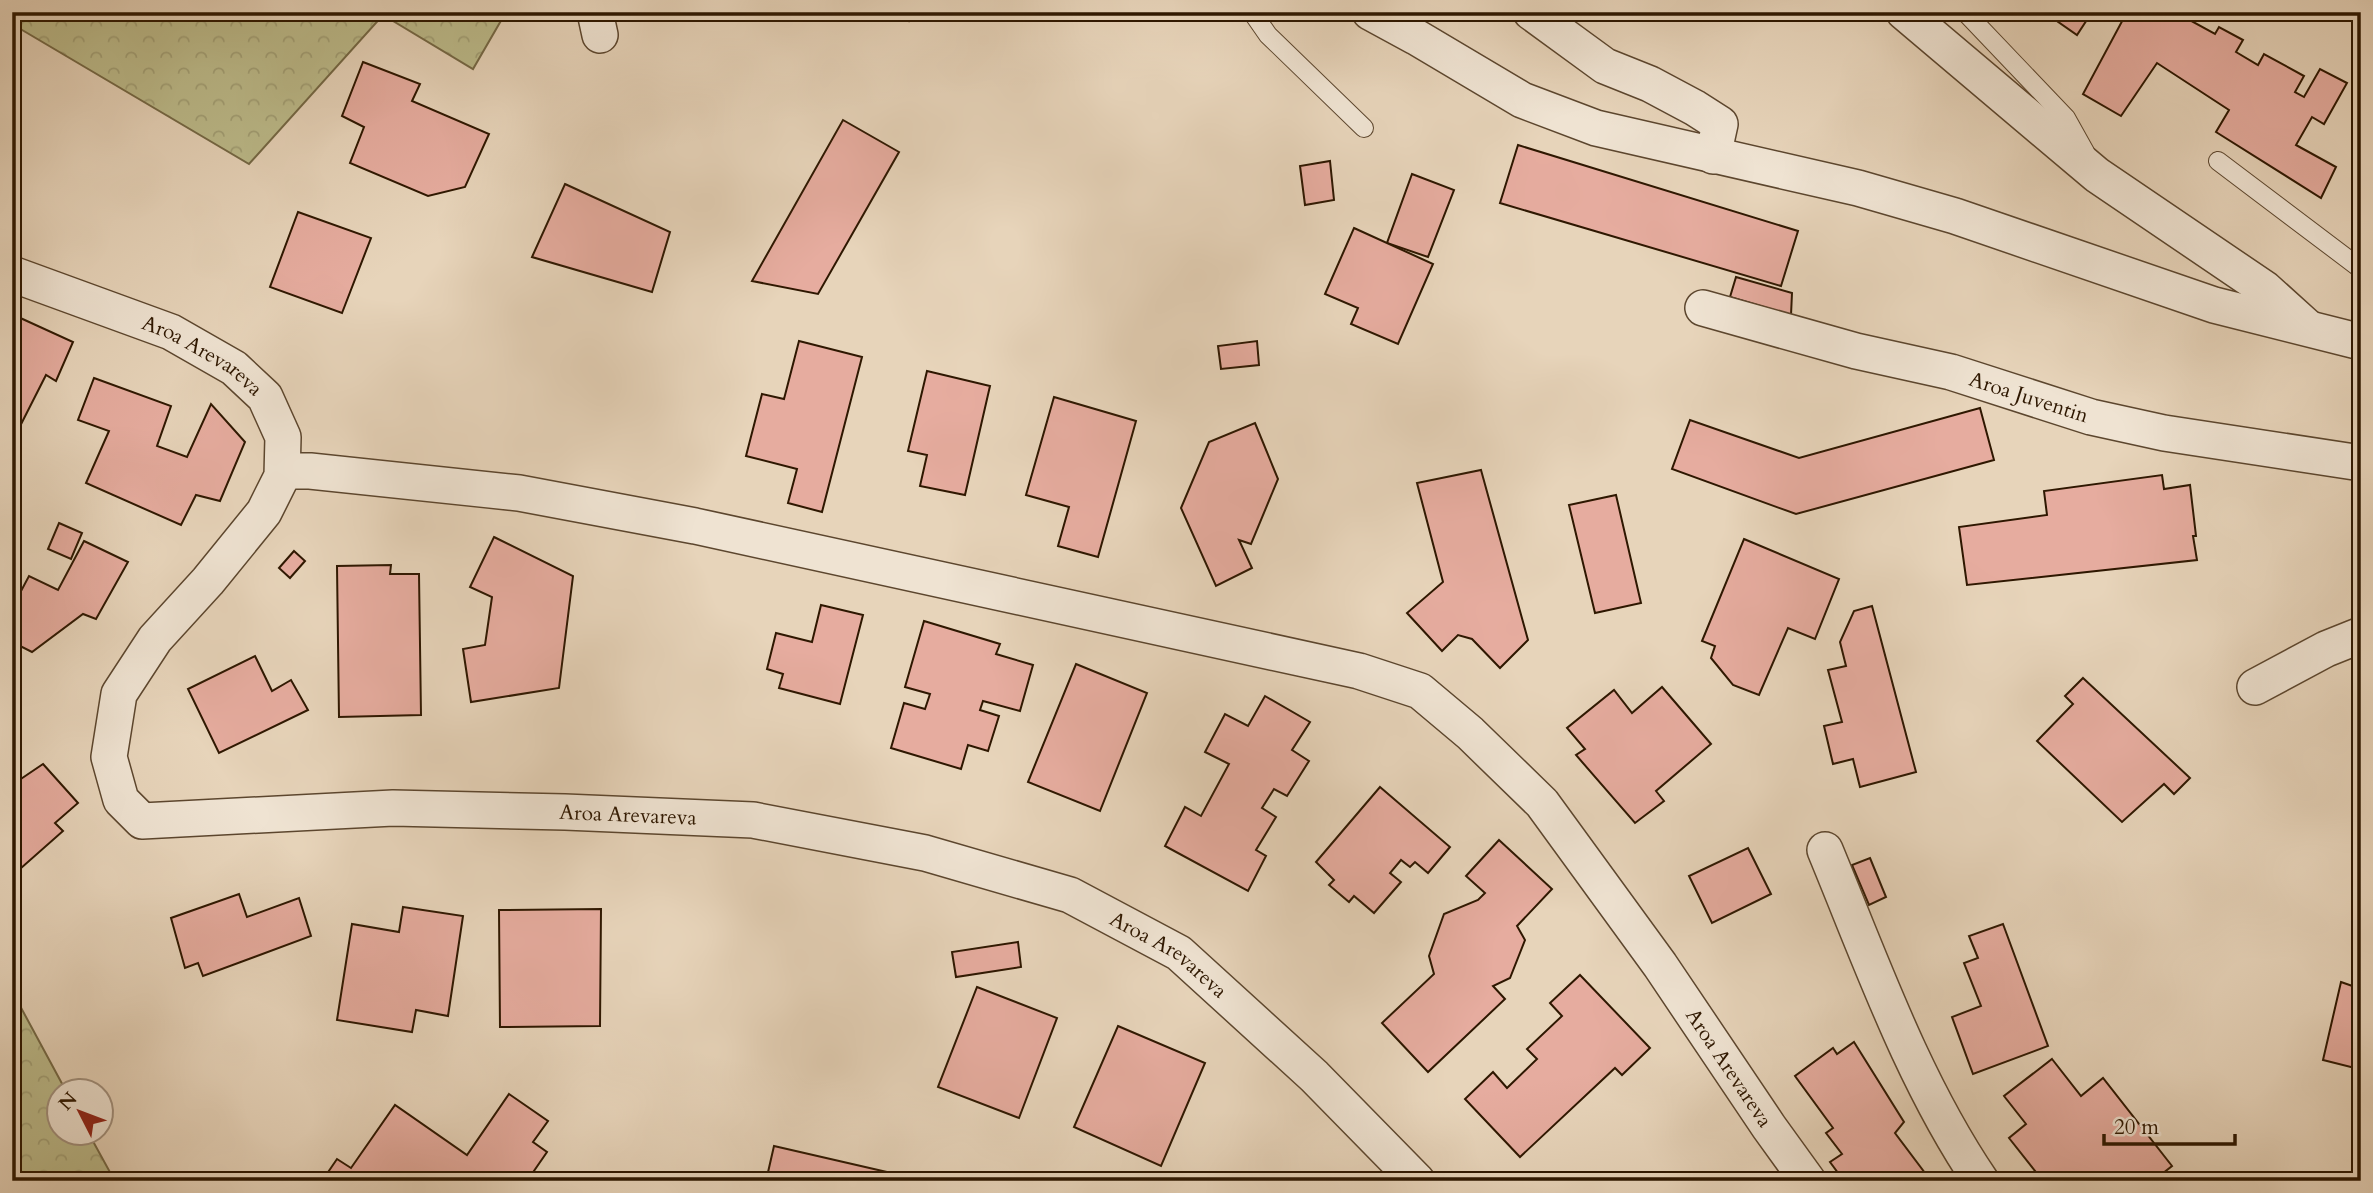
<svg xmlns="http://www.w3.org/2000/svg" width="2373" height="1193" font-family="Cardo,serif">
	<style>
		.forest { fill: url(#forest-crowns); stroke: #756946; stroke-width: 2 }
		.building { fill: #e6ac9f; stroke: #2e1700; stroke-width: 2 }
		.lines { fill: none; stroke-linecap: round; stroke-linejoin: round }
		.service-casing { stroke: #5c462e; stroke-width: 20 }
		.minor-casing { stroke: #5c462e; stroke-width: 38 }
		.service { stroke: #efe3d2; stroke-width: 18 }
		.minor { stroke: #efe3d2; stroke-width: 35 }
		.labels { text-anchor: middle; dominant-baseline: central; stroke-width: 5; stroke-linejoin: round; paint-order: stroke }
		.street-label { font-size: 21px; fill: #2e1700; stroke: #efe3d2 }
	</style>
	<defs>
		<pattern id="forest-crowns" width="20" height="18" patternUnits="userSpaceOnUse" patternTransform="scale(1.75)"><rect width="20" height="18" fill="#bcbb8b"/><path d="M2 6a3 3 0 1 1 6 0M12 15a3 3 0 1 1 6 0" fill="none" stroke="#a2a076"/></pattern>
	</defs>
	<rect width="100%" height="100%" fill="#e7d4ba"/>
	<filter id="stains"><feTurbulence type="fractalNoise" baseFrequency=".00286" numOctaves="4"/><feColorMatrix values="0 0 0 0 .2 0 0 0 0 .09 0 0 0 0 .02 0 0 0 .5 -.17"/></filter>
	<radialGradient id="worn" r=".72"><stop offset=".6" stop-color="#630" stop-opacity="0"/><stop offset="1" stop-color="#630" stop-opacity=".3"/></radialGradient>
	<g class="forest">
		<path d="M 12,12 L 506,12 L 473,69 L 383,15 L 249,164 L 12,24 Z"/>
		<path d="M 12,991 L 66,1091 L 60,1092 L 60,1134 L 89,1134 L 111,1174 L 109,1181 L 12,1181 Z"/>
	</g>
	<g class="building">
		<path d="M 899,12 L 917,12 L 909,21 Z"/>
		<path d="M 2044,12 L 2092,12 L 2077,35 Z"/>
		<path d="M 2127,12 L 2175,12 L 2215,34 L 2219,27 L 2243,40 L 2236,52 L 2258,65 L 2264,54 L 2304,76 L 2295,92 L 2304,97 L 2320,69 L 2347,83 L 2324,124 L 2312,117 L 2296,145 L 2336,167 L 2321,198 L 2216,132 L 2229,110 L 2157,63 L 2121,116 L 2083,94 Z"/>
		<path d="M 363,62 L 420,84 L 412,101 L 489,134 L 465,187 L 428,196 L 350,163 L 364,127 L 342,116 Z"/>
		<path d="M 843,120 L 899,152 L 818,294 L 752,281 Z"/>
		<path d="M 1518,145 L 1798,231 L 1781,286 L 1500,203 Z"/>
		<path d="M 1330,161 L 1334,200 L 1305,205 L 1300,166 Z"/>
		<path d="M 1412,174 L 1454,190 L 1428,257 L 1387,243 Z"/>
		<path d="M 565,184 L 670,232 L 652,292 L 532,257 Z"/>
		<path d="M 298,212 L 371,238 L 342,313 L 270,287 Z"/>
		<path d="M 1354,228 L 1433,264 L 1398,344 L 1351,324 L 1358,308 L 1325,294 Z"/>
		<path d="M 1736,277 L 1792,293 L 1791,315 L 1730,297 Z"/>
		<path d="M 16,316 L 73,342 L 56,381 L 46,375 L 12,442 L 12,326 Z"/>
		<path d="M 799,341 L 862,357 L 822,512 L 788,503 L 797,469 L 746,456 L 762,394 L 784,399 Z"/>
		<path d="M 1257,341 L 1259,365 L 1221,369 L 1218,346 Z"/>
		<path d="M 927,371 L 990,386 L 965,495 L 920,486 L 927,455 L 908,451 Z"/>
		<path d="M 94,378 L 171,406 L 157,446 L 187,457 L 211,404 L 245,442 L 220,501 L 196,495 L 181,525 L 86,483 L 109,431 L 78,420 Z"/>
		<path d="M 1054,397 L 1136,421 L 1098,557 L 1058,546 L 1069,507 L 1026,495 Z"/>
		<path d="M 1980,408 L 1994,460 L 1796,514 L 1672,469 L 1690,420 L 1799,458 Z"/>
		<path d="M 1255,423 L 1278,479 L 1251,544 L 1239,540 L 1252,568 L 1216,586 L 1181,508 L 1209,442 Z"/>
		<path d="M 1481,470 L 1528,640 L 1500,668 L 1472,639 L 1458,635 L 1442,651 L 1407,613 L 1443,582 L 1417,483 Z"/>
		<path d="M 2162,475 L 2164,489 L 2190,485 L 2196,536 L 2193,536 L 2197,560 L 1967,585 L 1959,527 L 2047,515 L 2044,491 Z"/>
		<path d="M 1616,495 L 1641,603 L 1595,613 L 1569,505 Z"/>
		<path d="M 59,523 L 82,533 L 71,559 L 48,549 Z"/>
		<path d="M 494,537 L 573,576 L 559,688 L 471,702 L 463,649 L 485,645 L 492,597 L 470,587 Z"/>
		<path d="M 1744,539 L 1839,579 L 1815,639 L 1788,628 L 1759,695 L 1733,685 L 1711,658 L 1715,646 L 1702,641 Z"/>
		<path d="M 84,541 L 128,562 L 96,619 L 83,614 L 32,652 L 12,642 L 12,608 L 29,576 L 58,590 Z"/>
		<path d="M 294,551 L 305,561 L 290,578 L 279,568 Z"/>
		<path d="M 391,565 L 390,574 L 419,574 L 421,715 L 339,717 L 337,566 Z"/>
		<path d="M 821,605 L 863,615 L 840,704 L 779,688 L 783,674 L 767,669 L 776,633 L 812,642 Z"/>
		<path d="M 1872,606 L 1916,772 L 1860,787 L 1853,759 L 1833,764 L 1824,726 L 1842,722 L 1828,670 L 1846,666 L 1840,642 L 1854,611 Z"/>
		<path d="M 924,621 L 1000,644 L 996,654 L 1033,665 L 1020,711 L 983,701 L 980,710 L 999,716 L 988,751 L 968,745 L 961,769 L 891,748 L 904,703 L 925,709 L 930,694 L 905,687 Z"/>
		<path d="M 255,656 L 272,691 L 291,680 L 308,710 L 219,753 L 188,689 Z"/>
		<path d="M 1076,664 L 1147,693 L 1100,811 L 1028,782 Z"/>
		<path d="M 2083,678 L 2190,778 L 2174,794 L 2164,784 L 2122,822 L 2037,741 L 2073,704 L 2065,696 Z"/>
		<path d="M 1662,687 L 1711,744 L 1656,791 L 1664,801 L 1635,823 L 1576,755 L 1585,749 L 1567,728 L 1614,690 L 1632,713 Z"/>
		<path d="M 1265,696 L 1310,722 L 1292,750 L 1309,761 L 1287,796 L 1274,789 L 1262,808 L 1276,817 L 1256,850 L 1266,856 L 1248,891 L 1165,846 L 1185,807 L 1201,816 L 1229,764 L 1205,752 L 1225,714 L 1248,726 Z"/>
		<path d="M 43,764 L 78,803 L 55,823 L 63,831 L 20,869 L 15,865 L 12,867 L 12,785 Z"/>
		<path d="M 1380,787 L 1450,847 L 1428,873 L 1415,862 L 1410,867 L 1401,860 L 1390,873 L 1401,882 L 1374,913 L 1354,896 L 1349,902 L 1329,885 L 1334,880 L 1316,862 Z"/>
		<path d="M 1499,840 L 1552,889 L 1517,926 L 1525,940 L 1510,978 L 1493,986 L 1505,999 L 1428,1072 L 1382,1023 L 1434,974 L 1429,956 L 1444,914 L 1478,900 L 1485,893 L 1466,876 Z"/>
		<path d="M 1748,848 L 1771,894 L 1712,923 L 1689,876 Z"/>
		<path d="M 1870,858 L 1886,897 L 1869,905 L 1852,865 Z"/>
		<path d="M 239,894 L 247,917 L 299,898 L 311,936 L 203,976 L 198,963 L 185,968 L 171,918 Z"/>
		<path d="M 403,907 L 463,916 L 448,1016 L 416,1010 L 412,1032 L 337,1020 L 352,924 L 399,932 Z"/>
		<path d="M 601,909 L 600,1026 L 500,1027 L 499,910 Z"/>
		<path d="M 2003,924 L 2048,1046 L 1973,1074 L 1952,1017 L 1981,1006 L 1964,963 L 1978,958 L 1969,936 Z"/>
		<path d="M 1018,942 L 1021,967 L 956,977 L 952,952 Z"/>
		<path d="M 1580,975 L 1650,1048 L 1622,1075 L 1615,1068 L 1520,1157 L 1465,1099 L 1493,1072 L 1507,1088 L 1537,1059 L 1527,1049 L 1562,1016 L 1550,1003 Z"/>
		<path d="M 2341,982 L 2361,989 L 2361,1112 L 2352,1110 L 2355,1068 L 2323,1060 Z"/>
		<path d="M 977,987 L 1057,1018 L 1019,1118 L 938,1087 Z"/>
		<path d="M 1118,1026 L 1205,1063 L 1161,1166 L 1074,1127 Z"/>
		<path d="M 1854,1042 L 1904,1122 L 1895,1133 L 1931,1181 L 1844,1181 L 1830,1162 L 1842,1154 L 1826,1133 L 1833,1128 L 1795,1076 L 1833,1048 L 1837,1054 Z"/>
		<path d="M 2052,1059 L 2081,1096 L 2103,1078 L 2172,1166 L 2153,1181 L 2082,1181 L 2077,1173 L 2067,1181 L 2043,1181 L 2009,1138 L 2026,1124 L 2004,1096 Z"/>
		<path d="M 509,1094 L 548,1121 L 533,1142 L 547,1152 L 527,1181 L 452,1181 L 442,1174 L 438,1181 L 322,1181 L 337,1159 L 351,1168 L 395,1105 L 467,1155 Z"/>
		<path d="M 774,1146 L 926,1181 L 766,1181 Z"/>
	</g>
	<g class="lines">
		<defs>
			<g id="service">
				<path d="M 1252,12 L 1268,35 L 1364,128"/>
				<path d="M 1965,12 L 2066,118 L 2085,152"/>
				<path d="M 2218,161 L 2361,269"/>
			</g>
			<g id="minor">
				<path d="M 595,12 L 600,35"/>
				<path d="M 1370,12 L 1416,37 L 1522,100 L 1596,128 L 1858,188 L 1955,216 L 2214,305 L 2361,342"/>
				<path d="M 1531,12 L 1605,66 L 1650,84 L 1695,108 L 1720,124 L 1713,156"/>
				<path d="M 1904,12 L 2097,175 L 2265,289 L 2306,326"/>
				<path id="s1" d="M 12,274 L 171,332 L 234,368 L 265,397 L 283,437 L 282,476 L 264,512 L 208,581 L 155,639 L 119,694 L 109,757 L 121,800 L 142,821 L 393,808 L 565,812 L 753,820 L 925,853 L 1070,895 L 1179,953 L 1314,1076 L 1417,1181"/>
				<path id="s2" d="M 1703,308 L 1856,351 L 1951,372 L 2091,417 L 2164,433 L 2361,463"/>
				<path id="s3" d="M 283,471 L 310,471 L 519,493 L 695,526 L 1359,671 L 1420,691 L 1470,733 L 1542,803 L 1660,965 L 1769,1127 L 1808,1181"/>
				<path d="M 2255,687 L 2326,649 L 2361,635"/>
				<path d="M 1825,850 C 1871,961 1913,1081 1981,1181"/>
			</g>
		</defs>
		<use href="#service" class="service-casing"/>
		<use href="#minor" class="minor-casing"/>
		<use href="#service" class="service"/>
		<use href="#minor" class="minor"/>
	</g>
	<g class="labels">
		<g class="street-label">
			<text stroke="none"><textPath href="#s1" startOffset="208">Aroa Arevareva</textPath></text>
			<text stroke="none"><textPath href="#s2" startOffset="338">Aroa Juventin</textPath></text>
			<text stroke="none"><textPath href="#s1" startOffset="1265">Aroa Arevareva</textPath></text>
			<text stroke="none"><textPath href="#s1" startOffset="1832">Aroa Arevareva</textPath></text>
			<text stroke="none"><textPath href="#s3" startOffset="1650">Aroa Arevareva</textPath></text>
		</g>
	</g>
	<rect width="2373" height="1193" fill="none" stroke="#e7d4ba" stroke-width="42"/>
	<rect x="14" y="14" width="2345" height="1165" fill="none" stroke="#2e1700" stroke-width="3.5"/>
	<rect x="21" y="21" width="2331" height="1151" fill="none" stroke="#2e1700" stroke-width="2"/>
	<g transform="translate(80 1112) rotate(312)"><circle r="33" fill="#efe3d2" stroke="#a2917e" stroke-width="2"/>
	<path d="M0-5L12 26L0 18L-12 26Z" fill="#8f2418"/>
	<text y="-10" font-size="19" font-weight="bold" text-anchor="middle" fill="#2e1700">N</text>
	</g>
	<path d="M2104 1134v10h131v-10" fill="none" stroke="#2e1700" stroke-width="3.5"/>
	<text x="2114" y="1134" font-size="21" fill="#2e1700" stroke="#efe3d2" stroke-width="5" paint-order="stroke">20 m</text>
	<rect width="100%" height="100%" filter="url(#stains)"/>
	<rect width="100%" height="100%" fill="url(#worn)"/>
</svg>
